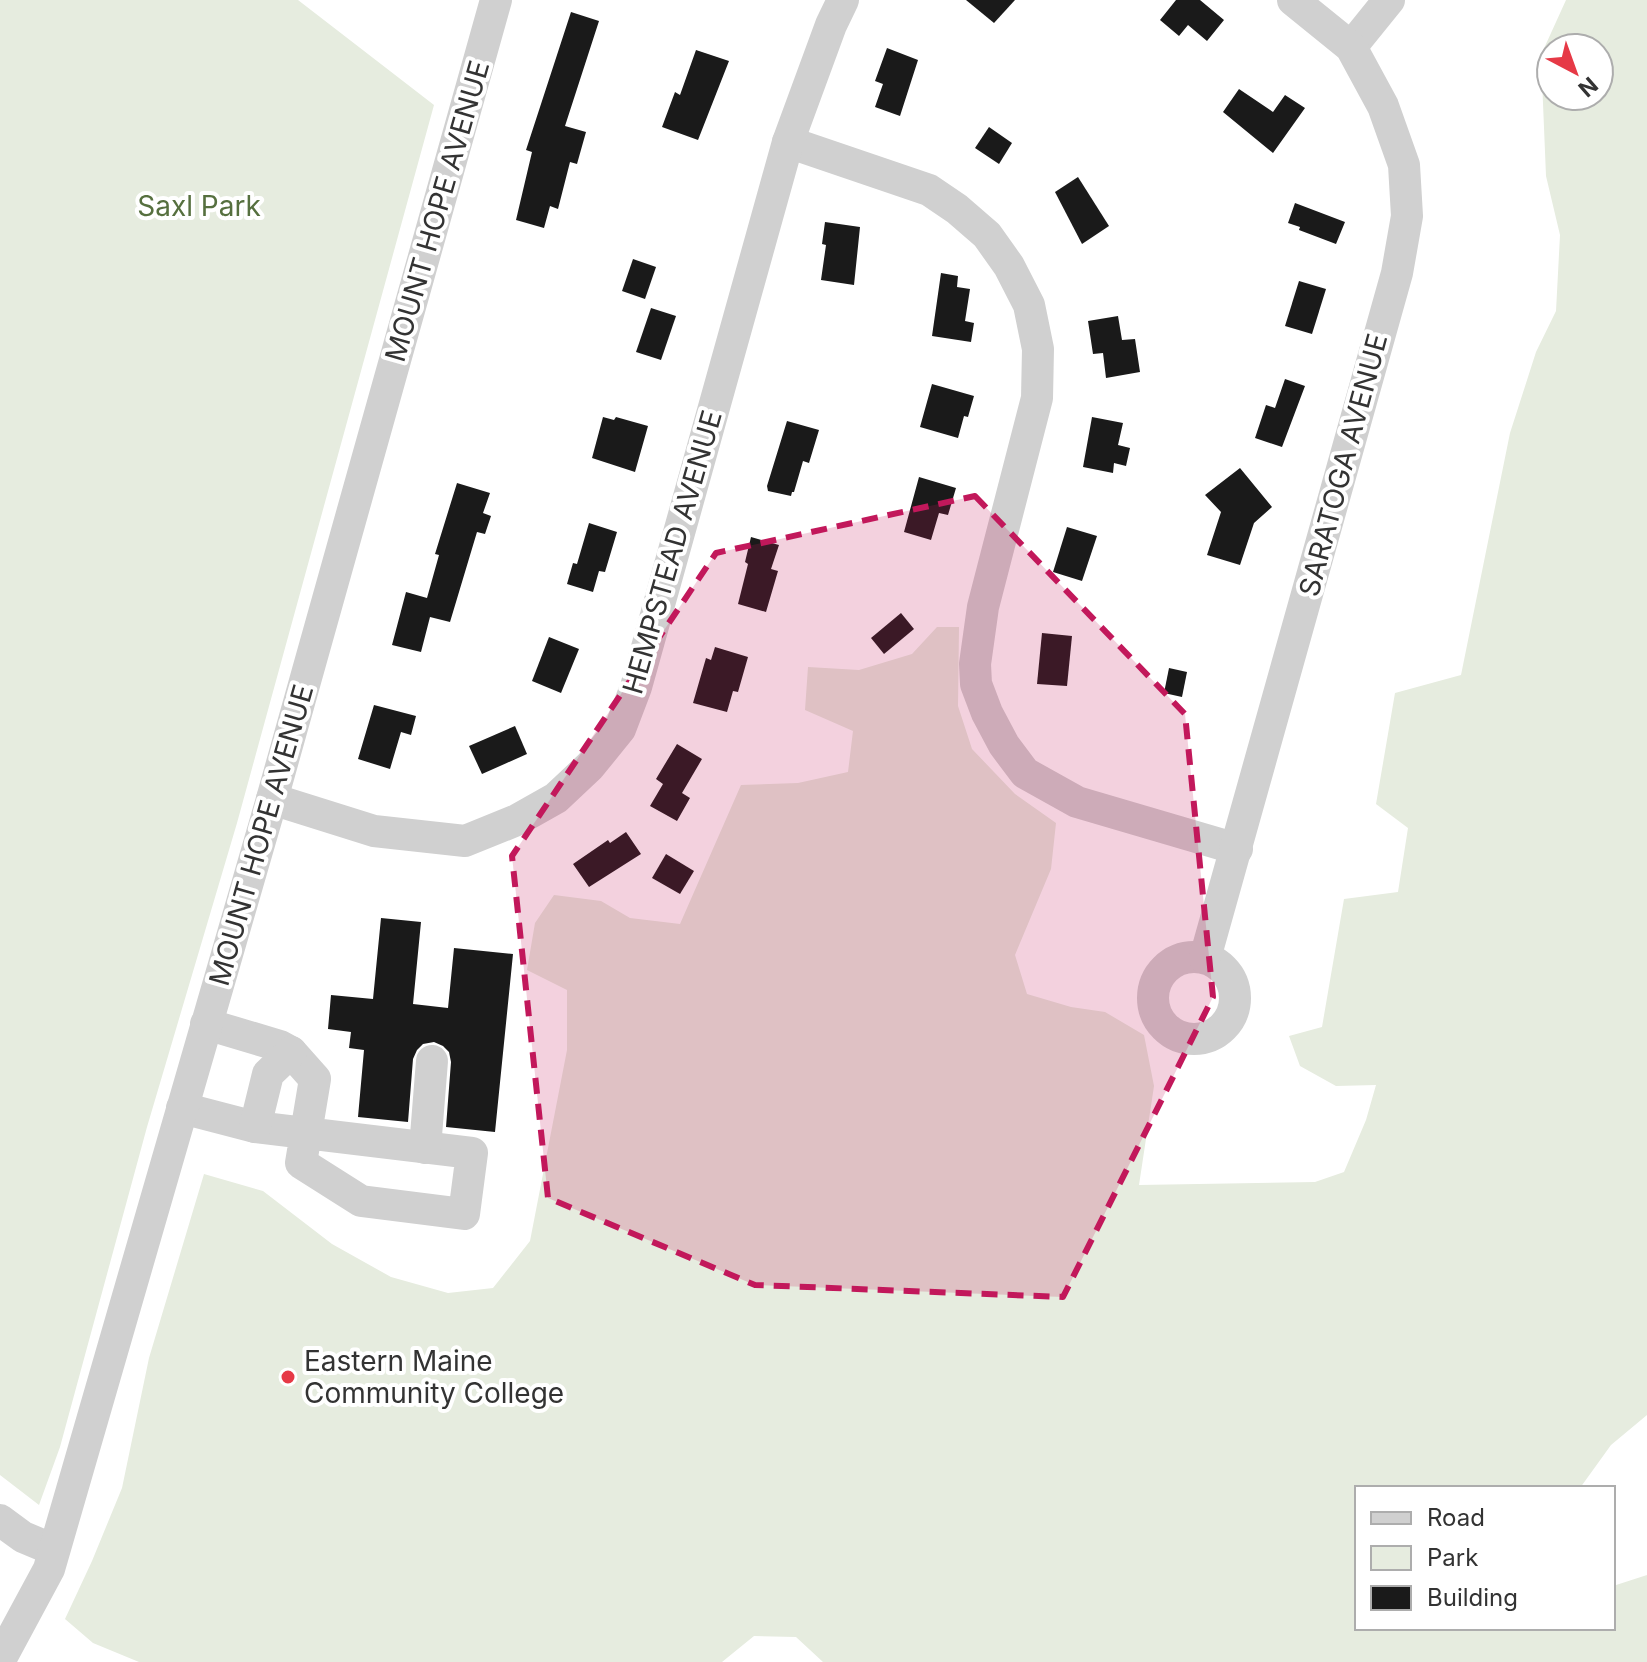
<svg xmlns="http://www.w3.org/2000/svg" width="1647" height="1662" font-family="Inter,sans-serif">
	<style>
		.green { fill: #e6ecdf; fill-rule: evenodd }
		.building { fill: #1a1a1a }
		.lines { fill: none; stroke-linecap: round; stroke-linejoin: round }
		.minor { stroke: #d0d0d0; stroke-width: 32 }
		.marked { fill: #c2185b; fill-opacity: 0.2; stroke: #c2185b; stroke-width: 6; stroke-dasharray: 16 10; stroke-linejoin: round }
		.poi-dot { fill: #e63946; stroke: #fff; stroke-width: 3 }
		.labels { text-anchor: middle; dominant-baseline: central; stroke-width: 8; stroke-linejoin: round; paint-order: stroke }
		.park-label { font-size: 28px; fill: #56703f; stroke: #fff }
		.street-label { font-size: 28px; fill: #333; stroke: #fff }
		.poi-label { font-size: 28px; fill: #333; stroke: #fff; text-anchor: start }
	</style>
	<rect width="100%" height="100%" fill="#fff"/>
	<g class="green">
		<path d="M 0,0 L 298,0 L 434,105 L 237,823 L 147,1127 L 60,1447 L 39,1505 L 0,1475 Z"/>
		<path d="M 1566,0 L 1647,0 L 1647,1415 L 1611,1445 L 1580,1488 L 1357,1488 L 1357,1628 L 1613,1628 L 1613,1586 L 1647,1575 L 1647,1662 L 823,1662 L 796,1637 L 754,1636 L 722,1662 L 139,1662 L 93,1643 L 65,1619 L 92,1561 L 122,1488 L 149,1358 L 204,1174 L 263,1191 L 332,1244 L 391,1277 L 448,1293 L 493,1288 L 530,1241 L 567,1050 L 567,990 L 527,970 L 535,923 L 554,895 L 601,901 L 630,918 L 680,924 L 741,785 L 798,783 L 848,772 L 853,731 L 805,710 L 808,667 L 859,670 L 912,654 L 937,627 L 959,627 L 958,706 L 972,749 L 1015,794 L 1056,823 L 1051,869 L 1015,955 L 1027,994 L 1071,1007 L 1105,1012 L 1144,1035 L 1154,1086 L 1139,1185 L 1315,1182 L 1344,1172 L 1366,1120 L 1376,1085 L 1336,1086 L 1300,1066 L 1289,1036 L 1322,1027 L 1344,899 L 1398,892 L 1408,828 L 1376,804 L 1395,693 L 1461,675 L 1510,433 L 1536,352 L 1556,311 L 1560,235 L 1546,176 L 1541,55 ZM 1599,48 L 1599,96 L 1551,96 L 1551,48 Z"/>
	</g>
	<g class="building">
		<path d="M 966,0 L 1015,0 L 994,23 Z"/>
		<path d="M 1176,0 L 1200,0 L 1224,20 L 1207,41 L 1188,25 L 1179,36 L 1160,20 Z"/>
		<path d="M 571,12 L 599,21 L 565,126 L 586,132 L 577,164 L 570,162 L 558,209 L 550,206 L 544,228 L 516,220 L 532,152 L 526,150 Z"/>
		<path d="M 887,48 L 918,60 L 900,116 L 875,107 L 883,84 L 875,81 Z"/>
		<path d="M 696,50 L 729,61 L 698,140 L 662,127 L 675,92 L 680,95 Z"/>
		<path d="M 1239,89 L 1273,112 L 1285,95 L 1305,108 L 1273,153 L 1223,112 Z"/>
		<path d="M 989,127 L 1012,143 L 999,164 L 975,148 Z"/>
		<path d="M 1078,177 L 1109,226 L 1082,244 L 1055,192 Z"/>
		<path d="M 1295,203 L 1345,222 L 1336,244 L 1299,230 L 1300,227 L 1288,223 Z"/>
		<path d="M 825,222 L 860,227 L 854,285 L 821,280 L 826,245 L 822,244 Z"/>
		<path d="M 633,259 L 656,267 L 645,299 L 622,291 Z"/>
		<path d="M 941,273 L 958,276 L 957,287 L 970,289 L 965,321 L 974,323 L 971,342 L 932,336 Z"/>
		<path d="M 1299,281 L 1326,289 L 1312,334 L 1285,326 Z"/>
		<path d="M 651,308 L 676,316 L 661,360 L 636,352 Z"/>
		<path d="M 1118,316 L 1122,340 L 1135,339 L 1140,372 L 1106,378 L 1103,353 L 1093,354 L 1088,321 Z"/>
		<path d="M 1285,379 L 1305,386 L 1282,447 L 1255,438 L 1266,405 L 1275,408 Z"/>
		<path d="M 932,384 L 974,396 L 968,417 L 964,416 L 958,438 L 920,427 Z"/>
		<path d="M 603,417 L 614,420 L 616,417 L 648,426 L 635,472 L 592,458 Z"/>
		<path d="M 1092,417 L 1123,423 L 1118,445 L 1130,448 L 1126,466 L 1114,463 L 1113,473 L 1083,467 Z"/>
		<path d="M 787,421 L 819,430 L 809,463 L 803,461 L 794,492 L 792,492 L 791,496 L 768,491 L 767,486 Z"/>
		<path d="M 1240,468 L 1272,507 L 1254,523 L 1240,565 L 1207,555 L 1221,512 L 1205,495 Z"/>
		<path d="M 919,477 L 956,488 L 948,515 L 939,513 L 931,540 L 904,532 Z"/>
		<path d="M 457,483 L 490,493 L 483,513 L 491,516 L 485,534 L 477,532 L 450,622 L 430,617 L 421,652 L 392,645 L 406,592 L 427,598 L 439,555 L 435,554 Z"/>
		<path d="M 589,523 L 617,532 L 605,572 L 599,571 L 593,592 L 567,584 L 573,563 L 577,564 Z"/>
		<path d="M 1067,527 L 1097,536 L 1082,581 L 1053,572 Z"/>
		<path d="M 751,537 L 779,545 L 771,569 L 778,571 L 766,612 L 738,604 L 748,564 L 745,562 Z"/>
		<path d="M 901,613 L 914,629 L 884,654 L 871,638 Z"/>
		<path d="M 1042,633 L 1072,636 L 1067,686 L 1037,684 Z"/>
		<path d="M 549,637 L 579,649 L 561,693 L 532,681 Z"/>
		<path d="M 715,647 L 748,657 L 738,692 L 733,691 L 727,712 L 693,703 L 706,658 L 711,660 Z"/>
		<path d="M 1169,668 L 1187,672 L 1182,697 L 1164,693 Z"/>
		<path d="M 374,705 L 416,716 L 411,735 L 401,732 L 390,769 L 358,759 Z"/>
		<path d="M 515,726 L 527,754 L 482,774 L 469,746 Z"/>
		<path d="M 677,744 L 702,759 L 682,793 L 690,798 L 677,821 L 650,806 L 663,784 L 656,779 Z"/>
		<path d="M 626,832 L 641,854 L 589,887 L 573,864 L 608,840 L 610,843 Z"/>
		<path d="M 666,854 L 694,871 L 680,894 L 652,878 Z"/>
		<path d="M 381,918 L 421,922 L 413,1004 L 448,1008 L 454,948 L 513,954 L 495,1132 L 446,1127 L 451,1062 L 449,1052 L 443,1046 L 434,1042 L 423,1044 L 417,1050 L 413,1059 L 408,1122 L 358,1117 L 364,1050 L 349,1048 L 351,1032 L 328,1029 L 331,995 L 373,999 Z"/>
	</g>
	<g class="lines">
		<g class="minor">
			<path d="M 1351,47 L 1389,0"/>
			<path d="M 788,142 L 929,190 L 957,209 L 987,235 L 1009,266 L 1029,305 L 1038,349 L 1037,398 L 983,607 L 975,664 L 976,684 L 987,713 L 1004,745 L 1025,773 L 1077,802 L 1237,849"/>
			<path d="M 272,799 L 374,831 L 465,841 L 517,820 L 556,798 L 590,766 L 620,729 L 636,687 L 788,142 L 831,25 L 843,0"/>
			<circle cx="1194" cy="998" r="41"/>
			<path d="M 1205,958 L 1397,273 L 1407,216 L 1404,165 L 1383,106 L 1351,47 L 1293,0"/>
			<path d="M 182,1108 L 255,1127 L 472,1153 L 464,1214 L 361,1201 L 301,1163 L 315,1079 L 291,1052 L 280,1046 L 206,1024"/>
			<path d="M 255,1127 L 268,1074 L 291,1052"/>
			<path d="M 425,1148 L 432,1061"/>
			<path d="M 0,1520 L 23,1537 L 54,1550"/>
			<path d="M 0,1660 L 49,1569 L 272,799 L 496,0"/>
		</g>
	</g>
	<path class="marked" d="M 975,496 L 1185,714 L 1213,997 L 1063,1297 L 755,1285 L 548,1198 L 512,856 L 716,553 Z"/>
	<circle class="poi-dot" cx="288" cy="1377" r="8"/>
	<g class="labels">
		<g class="park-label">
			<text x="199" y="206">Saxl Park</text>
		</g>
		<g class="street-label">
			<text transform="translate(437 211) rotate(-74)">MOUNT HOPE AVENUE</text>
			<text transform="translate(1343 465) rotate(-75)">SARATOGA AVENUE</text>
			<text transform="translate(672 552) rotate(-74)">HEMPSTEAD AVENUE</text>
			<text transform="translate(261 835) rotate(-74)">MOUNT HOPE AVENUE</text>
		</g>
		<g class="poi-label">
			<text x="304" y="1361">Eastern Maine<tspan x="304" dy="32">Community College</tspan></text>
		</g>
	</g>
	<rect x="1355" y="1486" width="260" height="144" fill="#ffffff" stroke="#adadad" stroke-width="2"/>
	<rect x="1371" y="1512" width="40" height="12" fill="#d0d0d0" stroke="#adadad" stroke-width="2"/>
	<text x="1427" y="1526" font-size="24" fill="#333333">Road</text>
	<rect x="1371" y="1546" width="40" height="24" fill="#e6ecdf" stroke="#adadad" stroke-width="2"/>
	<text x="1427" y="1566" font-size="24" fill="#333333">Park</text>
	<rect x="1371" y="1586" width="40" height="24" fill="#1a1a1a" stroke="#adadad" stroke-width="2"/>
	<text x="1427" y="1606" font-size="24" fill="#333333">Building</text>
	<g transform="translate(1575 72) rotate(139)"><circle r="38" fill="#ffffff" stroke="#adadad" stroke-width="2"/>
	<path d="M0-6L14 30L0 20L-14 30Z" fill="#e63946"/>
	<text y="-12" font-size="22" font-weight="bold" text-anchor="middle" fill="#333333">N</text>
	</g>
</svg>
